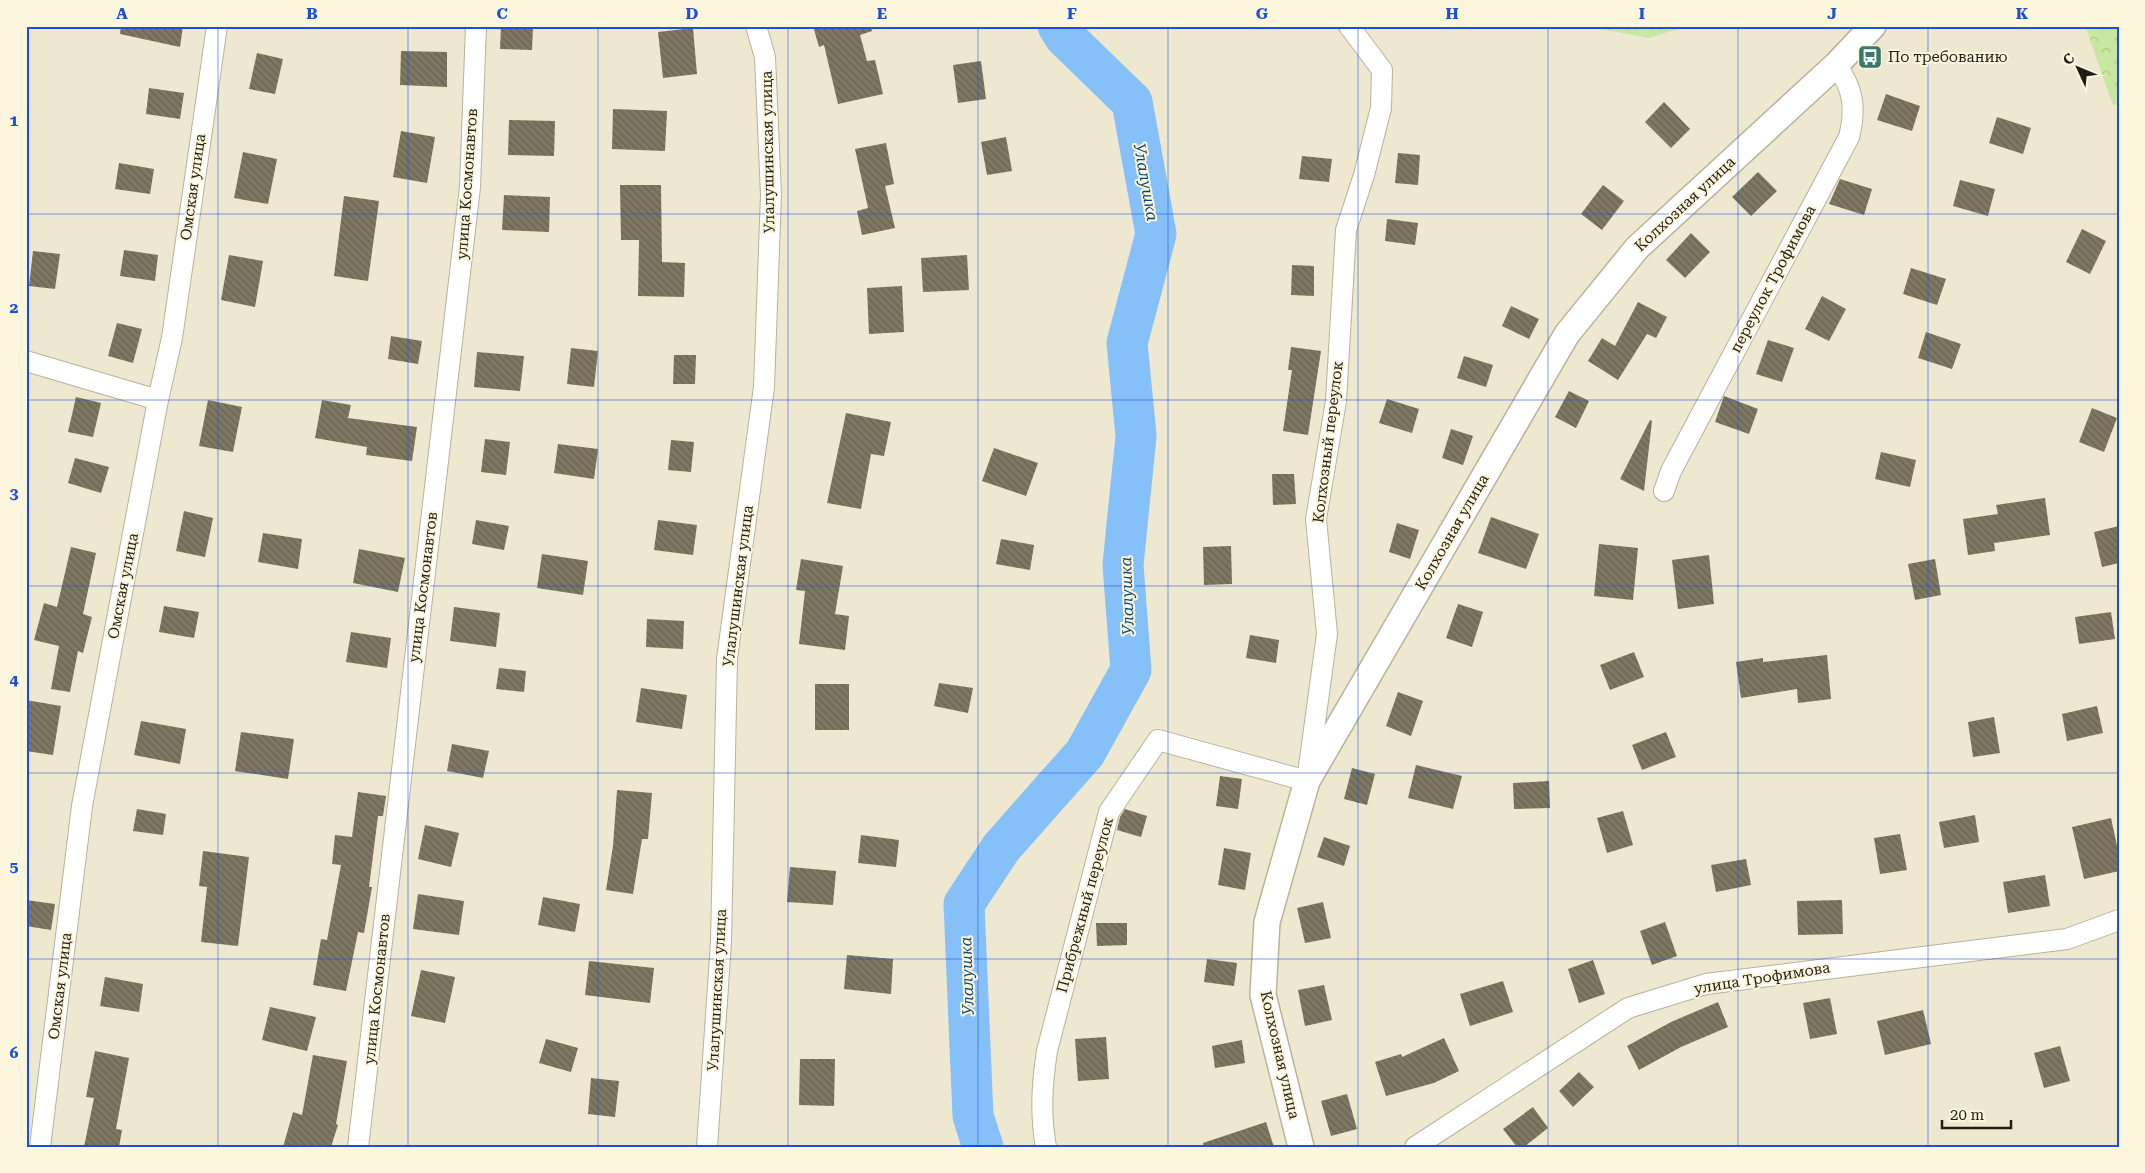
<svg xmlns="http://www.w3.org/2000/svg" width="2145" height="1173" font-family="'Roboto Serif',serif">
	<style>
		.forest { fill: url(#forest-crowns) }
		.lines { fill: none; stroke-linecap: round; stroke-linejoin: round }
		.river { stroke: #86c0f8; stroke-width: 41 }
		.building { fill: url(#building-back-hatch) }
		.minor-casing { stroke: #b9b29b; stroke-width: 22 }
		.tertiary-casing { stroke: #b9b29b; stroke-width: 28 }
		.minor { stroke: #fff; stroke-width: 20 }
		.tertiary { stroke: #fff; stroke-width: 25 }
		.grid { fill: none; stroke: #1d4ed8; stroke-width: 1; stroke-opacity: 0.55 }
		.labels { text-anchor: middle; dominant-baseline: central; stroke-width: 4; stroke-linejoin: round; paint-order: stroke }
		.poi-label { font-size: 15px; fill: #201d15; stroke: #fcf6dd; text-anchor: start }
		.street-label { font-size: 15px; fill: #201d15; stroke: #fcf6dd }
		.water-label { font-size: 16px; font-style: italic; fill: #0c4470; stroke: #fcf6dd }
		.neatline { fill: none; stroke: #1d4ed8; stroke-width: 2 }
		.grid-label { font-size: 16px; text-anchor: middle; font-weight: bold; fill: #1d4ed8 }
	</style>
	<defs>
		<pattern id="forest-crowns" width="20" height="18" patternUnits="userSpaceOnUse" patternTransform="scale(1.25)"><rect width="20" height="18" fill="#c8e7a0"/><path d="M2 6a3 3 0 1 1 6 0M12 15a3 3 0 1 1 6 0" fill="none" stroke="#acc689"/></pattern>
		<pattern id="building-back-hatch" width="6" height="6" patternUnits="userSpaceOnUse" patternTransform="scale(1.25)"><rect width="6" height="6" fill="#7e7863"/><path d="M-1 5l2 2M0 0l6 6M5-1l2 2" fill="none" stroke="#676250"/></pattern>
	</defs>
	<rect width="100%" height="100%" fill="#efe8d0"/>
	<g class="forest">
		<path d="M 1585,26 L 1687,26 L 1649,38 Z"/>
		<path d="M 2085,26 L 2119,26 L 2119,104 L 2113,105 Z"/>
	</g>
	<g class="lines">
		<path class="river" d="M 983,1147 L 973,1116 L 964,904 L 1001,848 L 1085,753 L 1131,670 L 1123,565 L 1136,436 L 1127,343 L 1156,234 L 1132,102 L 1065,37 L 1058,26"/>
	</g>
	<g class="building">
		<path d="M 121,26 L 183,26 L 180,47 L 120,34 Z"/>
		<path d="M 501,26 L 533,26 L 532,50 L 500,49 Z"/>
		<path d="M 813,26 L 871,26 L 872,31 L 860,35 L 867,61 L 875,60 L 883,94 L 838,104 L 824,45 L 819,47 Z"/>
		<path d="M 693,28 L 697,74 L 663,78 L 658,32 Z"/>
		<path d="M 401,51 L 447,52 L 447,87 L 400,85 Z"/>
		<path d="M 257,53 L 283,59 L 275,94 L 249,89 Z"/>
		<path d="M 981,61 L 986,99 L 958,103 L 953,65 Z"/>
		<path d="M 149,88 L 184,93 L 180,119 L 146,114 Z"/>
		<path d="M 1886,94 L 1920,106 L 1912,131 L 1877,120 Z"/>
		<path d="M 1664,102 L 1690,129 L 1671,148 L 1645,122 Z"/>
		<path d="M 613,109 L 667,111 L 665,151 L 612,149 Z"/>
		<path d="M 1997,117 L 2031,128 L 2023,154 L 1989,143 Z"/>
		<path d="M 509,120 L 555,121 L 554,156 L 508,155 Z"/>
		<path d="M 401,131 L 435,137 L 427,183 L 393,177 Z"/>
		<path d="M 1006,137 L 1012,171 L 987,175 L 981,142 Z"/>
		<path d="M 886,143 L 894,184 L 885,186 L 895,228 L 862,235 L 857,211 L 868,208 L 855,149 Z"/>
		<path d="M 243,152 L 277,159 L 268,204 L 234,198 Z"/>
		<path d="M 1398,153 L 1420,155 L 1418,185 L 1395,183 Z"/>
		<path d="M 1302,156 L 1332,159 L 1329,182 L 1299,179 Z"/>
		<path d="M 119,163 L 154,169 L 150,194 L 115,189 Z"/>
		<path d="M 1758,172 L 1777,191 L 1751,216 L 1732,197 Z"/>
		<path d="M 1840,179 L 1872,189 L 1864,215 L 1829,204 Z"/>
		<path d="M 1960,180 L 1995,189 L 1988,216 L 1953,206 Z"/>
		<path d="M 620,185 L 661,185 L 662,262 L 685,263 L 684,297 L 638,296 L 639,240 L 621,240 Z"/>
		<path d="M 1603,185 L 1624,201 L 1602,230 L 1581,214 Z"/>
		<path d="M 504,195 L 550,197 L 549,232 L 502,230 Z"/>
		<path d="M 344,196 L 379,201 L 368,281 L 334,276 Z"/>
		<path d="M 1387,219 L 1418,223 L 1415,245 L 1385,241 Z"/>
		<path d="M 2082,229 L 2106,241 L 2090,274 L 2066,262 Z"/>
		<path d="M 1691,233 L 1710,252 L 1685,278 L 1666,260 Z"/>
		<path d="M 124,250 L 158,255 L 155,281 L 120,276 Z"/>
		<path d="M 33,251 L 60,254 L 55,289 L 29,286 Z"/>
		<path d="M 229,255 L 263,261 L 255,307 L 221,300 Z"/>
		<path d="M 967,255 L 969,290 L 923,292 L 921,258 Z"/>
		<path d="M 1292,265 L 1314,266 L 1314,296 L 1291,295 Z"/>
		<path d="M 1911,268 L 1946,279 L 1937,305 L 1903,294 Z"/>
		<path d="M 902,286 L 904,332 L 869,334 L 867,288 Z"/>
		<path d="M 1822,296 L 1846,309 L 1829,341 L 1805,329 Z"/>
		<path d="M 1638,302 L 1667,317 L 1656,338 L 1647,334 L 1618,380 L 1588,361 L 1602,338 L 1615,346 Z"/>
		<path d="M 1511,306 L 1539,319 L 1529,339 L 1502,326 Z"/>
		<path d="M 117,323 L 142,329 L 133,363 L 108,356 Z"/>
		<path d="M 1926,332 L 1961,344 L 1952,369 L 1918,358 Z"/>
		<path d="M 391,336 L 422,341 L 418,364 L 388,359 Z"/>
		<path d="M 1768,340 L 1794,348 L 1782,382 L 1756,374 Z"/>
		<path d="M 1291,347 L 1321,351 L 1308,435 L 1283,431 L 1292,370 L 1288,370 Z"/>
		<path d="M 571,348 L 598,351 L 594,387 L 567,384 Z"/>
		<path d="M 477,352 L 524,356 L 520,391 L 474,387 Z"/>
		<path d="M 674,355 L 696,355 L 695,384 L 673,384 Z"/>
		<path d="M 1464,356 L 1493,365 L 1486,387 L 1457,378 Z"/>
		<path d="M 1569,391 L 1589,401 L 1576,428 L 1555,417 Z"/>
		<path d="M 1724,396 L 1758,409 L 1749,434 L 1715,422 Z"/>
		<path d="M 76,397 L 101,403 L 93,437 L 68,432 Z"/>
		<path d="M 1387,399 L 1419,409 L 1412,433 L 1379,423 Z"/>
		<path d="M 208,400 L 242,407 L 233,452 L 199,446 Z"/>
		<path d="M 322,400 L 351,405 L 348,418 L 417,427 L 412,461 L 366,455 L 367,447 L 315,438 Z"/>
		<path d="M 2092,408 L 2117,418 L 2104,452 L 2079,442 Z"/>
		<path d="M 846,413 L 891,422 L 884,456 L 871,454 L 861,509 L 827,503 Z"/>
		<path d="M 1650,420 L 1652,421 L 1644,491 L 1620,479 Z"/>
		<path d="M 1451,429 L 1473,436 L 1463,465 L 1442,458 Z"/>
		<path d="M 485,439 L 510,442 L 506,475 L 481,472 Z"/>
		<path d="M 671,440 L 694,442 L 691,472 L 668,470 Z"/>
		<path d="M 558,444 L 598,449 L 594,479 L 554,473 Z"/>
		<path d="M 994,448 L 1038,463 L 1026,496 L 982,481 Z"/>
		<path d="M 1881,452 L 1916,460 L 1910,487 L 1875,479 Z"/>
		<path d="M 75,458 L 109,467 L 101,493 L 68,483 Z"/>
		<path d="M 1272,474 L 1294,474 L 1296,504 L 1273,505 Z"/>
		<path d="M 2045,498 L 2050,535 L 1994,543 L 1995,551 L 1968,555 L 1963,519 L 1998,514 L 1996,505 Z"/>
		<path d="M 184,511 L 213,518 L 205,557 L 176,551 Z"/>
		<path d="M 1491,517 L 1539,534 L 1526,569 L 1478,553 Z"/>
		<path d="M 476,520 L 509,526 L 504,550 L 472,544 Z"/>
		<path d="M 658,520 L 697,525 L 693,555 L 654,550 Z"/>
		<path d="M 1397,523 L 1419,530 L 1410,559 L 1389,552 Z"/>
		<path d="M 2119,526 L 2119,563 L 2102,567 L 2094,532 Z"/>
		<path d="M 263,533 L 302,539 L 298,569 L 258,562 Z"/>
		<path d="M 1001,539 L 1034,545 L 1030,570 L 996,564 Z"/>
		<path d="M 1599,544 L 1638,548 L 1633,600 L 1594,596 Z"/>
		<path d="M 1231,546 L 1232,584 L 1204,585 L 1203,547 Z"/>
		<path d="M 71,547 L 96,553 L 83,614 L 92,617 L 83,653 L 78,651 L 70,692 L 51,689 L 59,646 L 34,640 L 44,603 L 57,607 Z"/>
		<path d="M 359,549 L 405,558 L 398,592 L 353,583 Z"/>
		<path d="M 542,554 L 588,561 L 583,595 L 537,588 Z"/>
		<path d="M 1709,555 L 1714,604 L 1678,609 L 1672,560 Z"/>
		<path d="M 801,559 L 843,566 L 835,614 L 849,616 L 845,650 L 799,644 L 805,591 L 796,590 Z"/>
		<path d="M 1935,559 L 1941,595 L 1915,600 L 1908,564 Z"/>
		<path d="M 1458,604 L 1483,612 L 1472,647 L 1446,638 Z"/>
		<path d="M 164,606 L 199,612 L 194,638 L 159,632 Z"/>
		<path d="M 454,607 L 500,613 L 496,647 L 450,641 Z"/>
		<path d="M 2111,612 L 2115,639 L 2079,644 L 2075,617 Z"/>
		<path d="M 647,619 L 684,621 L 683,649 L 646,647 Z"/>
		<path d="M 351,632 L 391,638 L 387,668 L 346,662 Z"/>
		<path d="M 1250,635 L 1279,640 L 1276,663 L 1246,658 Z"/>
		<path d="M 1634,652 L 1644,677 L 1610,690 L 1600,665 Z"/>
		<path d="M 1827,655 L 1831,699 L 1798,703 L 1797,689 L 1741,698 L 1736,662 L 1763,658 L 1763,662 Z"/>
		<path d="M 499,668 L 526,671 L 524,692 L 496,689 Z"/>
		<path d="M 939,683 L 973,688 L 968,713 L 934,706 Z"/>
		<rect x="815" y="684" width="34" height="46"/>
		<path d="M 641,688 L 687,695 L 682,729 L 636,722 Z"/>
		<path d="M 1398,692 L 1423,701 L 1411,736 L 1386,726 Z"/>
		<path d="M 26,700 L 61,706 L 53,755 L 26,751 Z"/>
		<path d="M 2097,706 L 2103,733 L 2067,741 L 2062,714 Z"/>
		<path d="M 1994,717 L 2000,753 L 1973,757 L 1968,722 Z"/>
		<path d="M 141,721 L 186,729 L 180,764 L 134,755 Z"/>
		<path d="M 241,732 L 294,739 L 288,779 L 235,771 Z"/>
		<path d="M 1666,732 L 1676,757 L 1642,770 L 1632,745 Z"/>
		<path d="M 452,744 L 489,751 L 483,778 L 447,771 Z"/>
		<path d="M 1416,765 L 1462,776 L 1453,809 L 1408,798 Z"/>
		<path d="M 1352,768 L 1375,774 L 1367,805 L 1344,799 Z"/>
		<path d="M 1220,776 L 1242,779 L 1238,809 L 1216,806 Z"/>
		<path d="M 1549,781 L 1550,808 L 1514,809 L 1513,783 Z"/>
		<path d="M 617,790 L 652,793 L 648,839 L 642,839 L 633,894 L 606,890 L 613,846 Z"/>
		<path d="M 358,792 L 386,796 L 383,816 L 378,816 L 369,887 L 372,887 L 364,933 L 358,932 L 346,991 L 313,985 L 321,939 L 327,940 L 341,865 L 332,864 L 335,835 L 352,837 Z"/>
		<path d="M 137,809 L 166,814 L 163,835 L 133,831 Z"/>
		<path d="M 1125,809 L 1147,816 L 1141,837 L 1117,830 L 1120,817 Z"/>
		<path d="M 1623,811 L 1633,845 L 1607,853 L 1597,818 Z"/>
		<path d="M 1975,815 L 1979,842 L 1944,848 L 1939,822 Z"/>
		<path d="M 2111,818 L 2119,855 L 2119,871 L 2084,879 L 2072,827 Z"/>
		<path d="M 425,825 L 459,833 L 451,867 L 418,859 Z"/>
		<path d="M 1900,834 L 1907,870 L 1880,874 L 1874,838 Z"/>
		<path d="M 861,835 L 899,840 L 896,867 L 858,863 Z"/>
		<path d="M 1324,837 L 1350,846 L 1344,866 L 1317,857 Z"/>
		<path d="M 1224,848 L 1251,853 L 1245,890 L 1218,885 Z"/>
		<path d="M 203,851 L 249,857 L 238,946 L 201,942 L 207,887 L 199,886 Z"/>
		<path d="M 1746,859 L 1751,885 L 1716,892 L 1711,865 Z"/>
		<path d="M 790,867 L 836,871 L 833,905 L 787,902 Z"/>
		<path d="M 2045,875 L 2050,906 L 2008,913 L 2003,882 Z"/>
		<path d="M 418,894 L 464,901 L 459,935 L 413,929 Z"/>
		<path d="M 543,897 L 580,904 L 575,932 L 538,925 Z"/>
		<path d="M 26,900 L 55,904 L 51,930 L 26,926 Z"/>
		<path d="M 1842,900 L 1843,934 L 1798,935 L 1797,901 Z"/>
		<path d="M 1323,902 L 1331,938 L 1305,943 L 1297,908 Z"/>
		<path d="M 1665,922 L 1677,956 L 1652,965 L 1640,931 Z"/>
		<path d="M 1096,923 L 1127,923 L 1127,945 L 1097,946 Z"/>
		<path d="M 847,955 L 893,959 L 891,994 L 844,989 Z"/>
		<path d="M 1207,959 L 1237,963 L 1234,986 L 1204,982 Z"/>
		<path d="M 1593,960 L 1605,994 L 1579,1003 L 1568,969 Z"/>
		<path d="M 589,961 L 654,968 L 650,1003 L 585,995 Z"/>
		<path d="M 421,970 L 455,977 L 445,1023 L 411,1016 Z"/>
		<path d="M 105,977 L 143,984 L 139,1012 L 100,1006 Z"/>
		<path d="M 1503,981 L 1513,1012 L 1470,1026 L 1460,994 Z"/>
		<path d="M 1324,985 L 1332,1020 L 1305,1026 L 1298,990 Z"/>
		<path d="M 1830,998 L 1837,1034 L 1810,1039 L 1803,1003 Z"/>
		<path d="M 1718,1002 L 1728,1027 L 1681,1047 L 1639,1070 L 1627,1046 L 1671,1022 Z"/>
		<path d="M 270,1007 L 316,1017 L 307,1051 L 262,1040 Z"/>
		<path d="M 1923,1010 L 1931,1044 L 1885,1055 L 1877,1021 Z"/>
		<path d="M 1106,1037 L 1109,1079 L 1078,1081 L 1075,1039 Z"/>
		<path d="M 1444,1038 L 1459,1071 L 1434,1083 L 1386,1096 L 1375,1062 L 1401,1054 L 1402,1057 Z"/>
		<path d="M 546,1039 L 578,1048 L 571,1072 L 539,1063 Z"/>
		<path d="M 1242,1040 L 1245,1063 L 1215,1068 L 1212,1046 Z"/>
		<path d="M 2060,1046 L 2070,1081 L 2044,1088 L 2034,1053 Z"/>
		<path d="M 95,1051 L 129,1058 L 116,1129 L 122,1130 L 119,1147 L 84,1147 L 94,1098 L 86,1097 Z"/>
		<path d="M 313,1055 L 347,1061 L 336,1124 L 338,1125 L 331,1147 L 283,1147 L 293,1112 L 302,1115 Z"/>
		<path d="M 800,1059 L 835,1059 L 834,1106 L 799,1105 Z"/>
		<path d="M 1579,1072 L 1594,1087 L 1573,1107 L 1559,1091 Z"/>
		<path d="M 591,1078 L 619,1081 L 615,1117 L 588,1114 Z"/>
		<path d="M 1347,1094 L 1357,1129 L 1331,1136 L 1321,1101 Z"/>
		<path d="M 1533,1107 L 1548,1128 L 1524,1147 L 1517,1147 L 1503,1129 Z"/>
		<path d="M 1266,1122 L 1274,1147 L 1204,1147 L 1203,1143 Z"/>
	</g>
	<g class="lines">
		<defs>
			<g id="minor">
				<path d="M 26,361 L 158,400"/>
				<path d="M 1664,491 L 1671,471 L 1849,137 C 1856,109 1854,89 1836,65"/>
				<path d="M 40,1147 L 82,806 L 158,400 L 172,338 L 217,26"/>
				<path d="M 358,1147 L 470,187 L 476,26"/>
				<path d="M 707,1147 L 721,942 L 727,659 L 764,387 L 771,195 L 765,57 L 756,26"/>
				<path d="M 1046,1147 C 1040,1114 1042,1084 1047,1051 L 1109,812 L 1158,740 L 1307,781 L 1327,634 L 1316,519 L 1336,401 L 1346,230 L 1364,175 L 1381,108 L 1382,70 L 1349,26"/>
				<path d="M 1415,1147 L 1628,1008 L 1706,984 L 2067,939 L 2119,920"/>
			</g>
			<path id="tertiary" d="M 1301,1147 L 1263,995 L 1267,922 L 1307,781 L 1567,334 L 1637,248 L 1836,65 L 1873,26"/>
		</defs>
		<use href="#minor" class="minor-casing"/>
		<use href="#tertiary" class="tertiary-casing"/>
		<use href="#minor" class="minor"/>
		<use href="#tertiary" class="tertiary"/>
	</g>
	<path class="grid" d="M 218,26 L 218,1147M 408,26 L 408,1147M 598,26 L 598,1147M 788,26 L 788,1147M 978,26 L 978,1147M 1168,26 L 1168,1147M 1358,26 L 1358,1147M 1548,26 L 1548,1147M 1738,26 L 1738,1147M 1928,26 L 1928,1147M 26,214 L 2119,214M 26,400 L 2119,400M 26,586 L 2119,586M 26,773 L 2119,773M 26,959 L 2119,959"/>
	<defs>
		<symbol id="bus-square" viewBox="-11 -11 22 22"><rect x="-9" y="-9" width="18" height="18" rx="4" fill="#3a7967" stroke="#fcf6dd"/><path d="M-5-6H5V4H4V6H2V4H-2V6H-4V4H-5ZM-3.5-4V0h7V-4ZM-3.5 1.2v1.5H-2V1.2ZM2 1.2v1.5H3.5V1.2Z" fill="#fff"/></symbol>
	</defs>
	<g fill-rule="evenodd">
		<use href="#bus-square" x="1856" y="43" width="28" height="28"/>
	</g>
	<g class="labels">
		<g class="poi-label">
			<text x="1888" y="57">По требованию</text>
		</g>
		<g class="street-label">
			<text transform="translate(768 152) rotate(-91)">Улалушинская улица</text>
			<text transform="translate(467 184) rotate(-86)">улица Космонавтов</text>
			<text transform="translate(193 187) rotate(-82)">Омская улица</text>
			<text transform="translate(1685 204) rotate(-43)">Колхозная улица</text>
			<text transform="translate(1773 279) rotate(-62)">переулок Трофимова</text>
			<text transform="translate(1328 442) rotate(-83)">Колхозный переулок</text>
			<text transform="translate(1452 532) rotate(-60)">Колхозная улица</text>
			<text transform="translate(123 586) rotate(-79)">Омская улица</text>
			<text transform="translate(738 586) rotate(-83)">Улалушинская улица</text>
			<text transform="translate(423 587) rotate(-83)">улица Космонавтов</text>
			<text transform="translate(1085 905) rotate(-75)">Прибрежный переулок</text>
			<text transform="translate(1762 978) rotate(-9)">улица Трофимова</text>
			<text transform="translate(60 986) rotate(-83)">Омская улица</text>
			<text transform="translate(377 989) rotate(-84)">улица Космонавтов</text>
			<text transform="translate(717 990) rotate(-87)">Улалушинская улица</text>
			<text transform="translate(1280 1055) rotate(77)">Колхозная улица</text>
		</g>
		<g class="water-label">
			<text transform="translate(1146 182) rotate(80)">Улалушка</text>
			<text transform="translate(1127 596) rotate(-92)">Улалушка</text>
			<text transform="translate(967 976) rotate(-92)">Улалушка</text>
		</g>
	</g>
	<rect width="2145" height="1173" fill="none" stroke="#fcf6dd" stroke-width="55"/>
	<g transform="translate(2078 68) rotate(314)" stroke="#fcf6dd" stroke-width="4" paint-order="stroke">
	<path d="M0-4L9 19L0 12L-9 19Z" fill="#201d15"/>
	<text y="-8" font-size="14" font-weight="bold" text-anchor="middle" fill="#201d15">С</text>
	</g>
	<path d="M1942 1120v8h69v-8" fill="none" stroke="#201d15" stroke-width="2.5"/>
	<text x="1950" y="1120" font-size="15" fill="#201d15" stroke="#fcf6dd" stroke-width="4" paint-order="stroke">20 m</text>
	<rect x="28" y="28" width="2090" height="1118" class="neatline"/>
	<g class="grid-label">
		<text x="122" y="19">A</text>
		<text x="312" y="19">B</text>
		<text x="502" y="19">C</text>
		<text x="692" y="19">D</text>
		<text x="882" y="19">E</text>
		<text x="1072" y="19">F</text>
		<text x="1262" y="19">G</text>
		<text x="1452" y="19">H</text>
		<text x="1642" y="19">I</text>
		<text x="1832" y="19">J</text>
		<text x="2022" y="19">K</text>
		<text x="14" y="126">1</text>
		<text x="14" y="313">2</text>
		<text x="14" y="499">3</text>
		<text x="14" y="685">4</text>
		<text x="14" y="872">5</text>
		<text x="14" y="1058">6</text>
	</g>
</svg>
